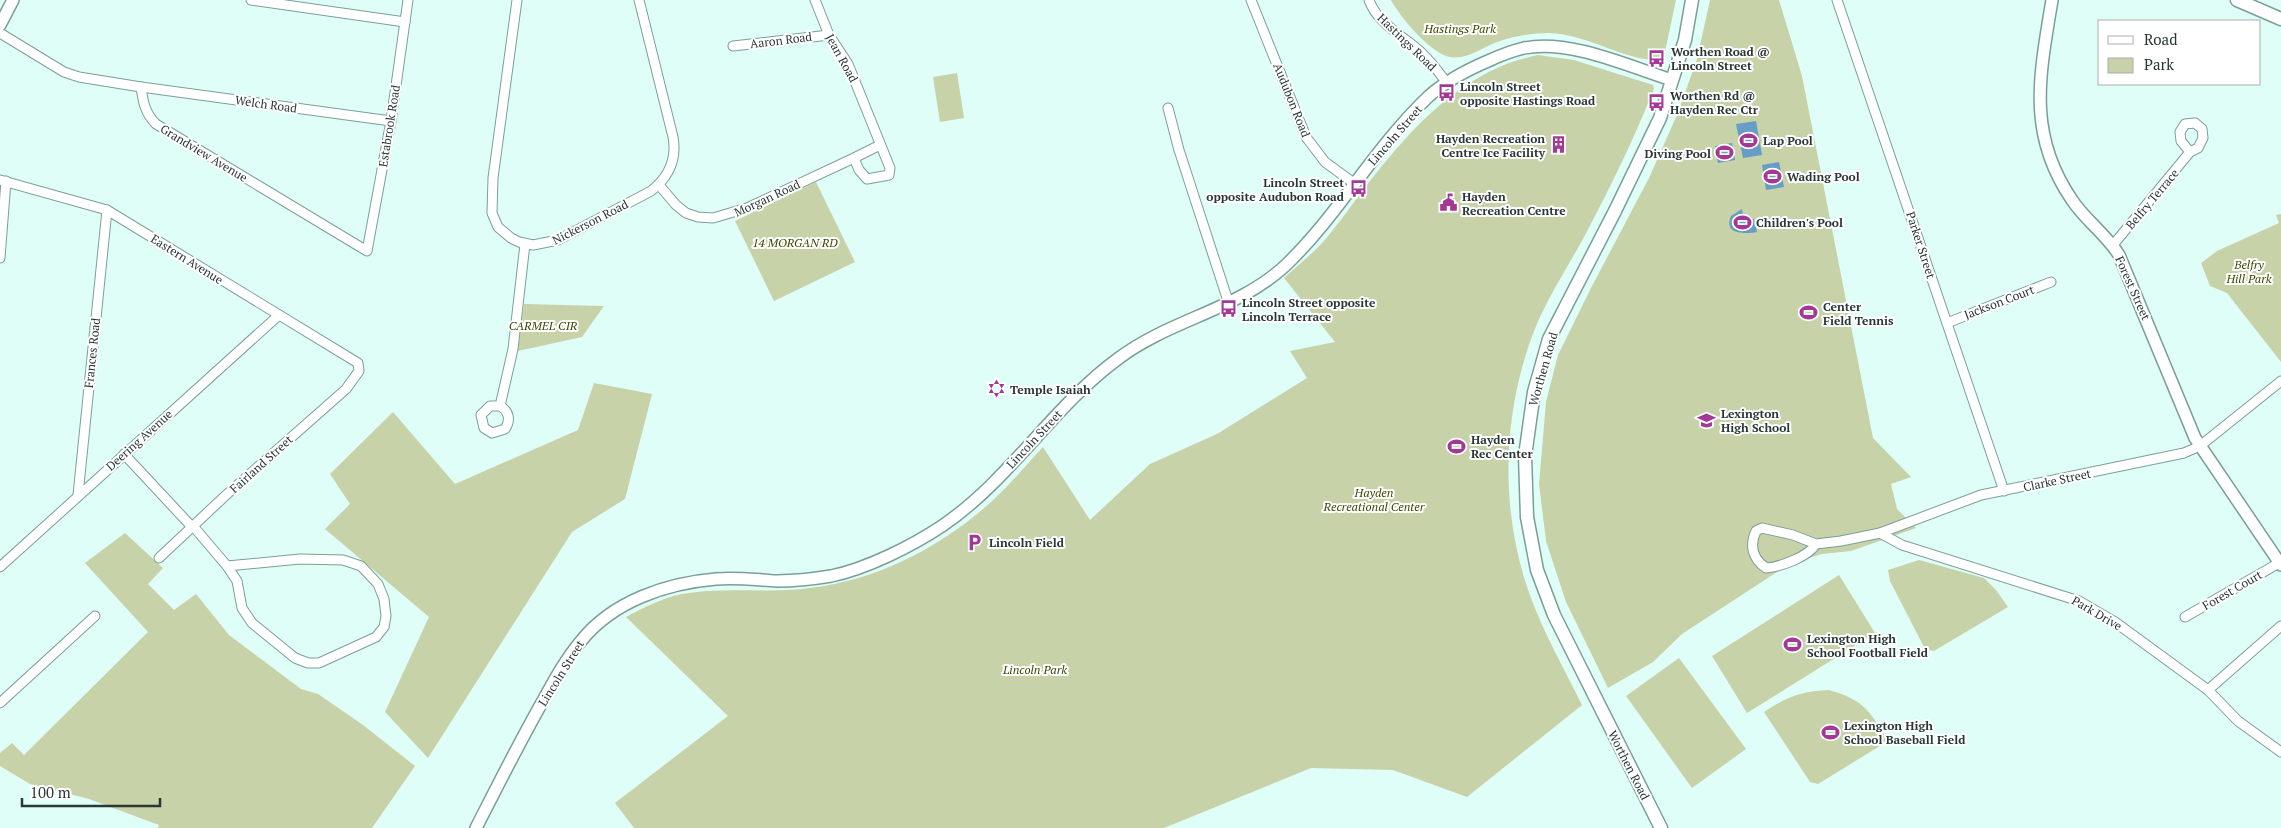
<svg xmlns="http://www.w3.org/2000/svg" width="2281" height="828" font-family="'PT Serif',serif">
	<style>
		.green { fill: #c7d2a9 }
		.water { fill: #679dc6 }
		.lines { fill: none; stroke-linecap: round; stroke-linejoin: round }
		.minor-casing { stroke: #7b9f97; stroke-width: 11 }
		.tertiary-casing { stroke: #7b9f97; stroke-width: 14 }
		.secondary-casing { stroke: #7b9f97; stroke-width: 15 }
		.minor { stroke: #fff; stroke-width: 9 }
		.tertiary { stroke: #fff; stroke-width: 11 }
		.secondary { stroke: #fff; stroke-width: 12 }
		.labels { text-anchor: middle; dominant-baseline: central; stroke-width: 4; stroke-linejoin: round; paint-order: stroke }
		.park-label { font-size: 12px; font-style: italic; fill: #3c4800; stroke: #fff }
		.street-label { font-size: 12px; fill: #293835; stroke: #fff }
		.poi-label { font-size: 12px; font-weight: bold; fill: #293835; stroke: #fff; text-anchor: start }
	</style>
	<rect width="100%" height="100%" fill="#dffef7"/>
	<g class="green">
		<path d="M 1391,0 L 1676,0 L 1663,61 C 1624,61 1588,34 1549,33 C 1533,33 1515,36 1500,41 C 1483,46 1469,60 1450,57 C 1431,54 1400,17 1391,0 Z"/>
		<path d="M 1710,0 L 1779,0 L 1802,76 L 1873,438 L 1911,477 L 1891,484 L 1897,509 L 1916,528 L 1851,551 L 1822,554 L 1799,561 L 1777,572 L 1682,634 L 1653,662 L 1608,688 L 1566,602 L 1546,541 L 1539,484 L 1546,402 L 1558,355 L 1591,288 L 1649,178 L 1677,115 L 1697,59 Z"/>
		<path d="M 1538,55 L 1574,60 L 1653,85 L 1654,89 C 1633,141 1609,190 1583,239 C 1568,266 1552,291 1539,319 C 1505,398 1499,491 1523,574 C 1536,620 1561,662 1582,705 L 1467,797 L 1393,770 L 1311,768 L 1164,828 L 634,828 L 615,803 L 728,716 L 626,617 C 643,608 662,598 682,594 C 724,586 767,594 810,588 C 878,580 941,547 991,502 C 1010,485 1026,465 1043,447 L 1090,520 L 1150,464 L 1217,434 L 1307,378 L 1290,351 L 1335,342 L 1284,278 C 1297,266 1311,255 1323,242 C 1336,227 1348,210 1360,194 C 1407,133 1459,71 1538,55 Z"/>
		<path d="M 957,73 L 964,118 L 940,122 L 933,77 Z"/>
		<path d="M 816,182 L 855,262 L 774,301 L 735,221 Z"/>
		<path d="M 2281,214 L 2281,362 L 2227,293 L 2210,286 L 2201,263 L 2217,251 L 2279,223 L 2276,215 Z"/>
		<path d="M 524,304 L 604,306 L 582,337 L 518,351 Z"/>
		<path d="M 594,383 L 652,394 L 625,499 L 572,532 L 428,758 L 385,712 L 429,617 L 325,529 L 350,504 L 330,474 L 393,412 L 455,484 L 578,430 Z"/>
		<path d="M 125,533 L 163,568 L 148,584 L 174,610 L 196,594 L 229,635 L 301,689 L 318,694 L 363,725 L 415,766 L 372,828 L 158,828 L 159,825 L 89,799 L 30,784 L 0,766 L 0,753 L 12,743 L 24,755 L 148,632 L 85,563 Z"/>
		<path d="M 1919,560 L 1984,578 L 1996,590 L 2008,607 L 1934,651 L 1925,649 L 1890,581 L 1888,570 Z"/>
		<path d="M 1839,575 L 1875,633 L 1747,713 L 1712,656 Z"/>
		<path d="M 1679,658 L 1746,749 L 1692,788 L 1626,696 Z"/>
		<path d="M 1829,690 C 1864,700 1870,711 1888,741 L 1818,784 L 1810,782 L 1764,712 C 1787,697 1801,691 1829,690 Z"/>
	</g>
	<g class="water">
		<path d="M 1756,121 L 1762,155 L 1743,158 L 1736,124 Z"/>
		<path d="M 1732,143 L 1735,160 L 1718,163 L 1715,146 Z"/>
		<path d="M 1779,162 L 1784,187 L 1766,190 L 1762,165 Z"/>
		<path d="M 1742,209 L 1744,220 L 1754,219 L 1757,232 C 1745,234 1723,235 1731,216 Z"/>
	</g>
	<g class="lines">
		<defs>
			<g id="minor">
				<path d="M 251,0 L 405,22"/>
				<path d="M 517,0 L 493,178 L 492,213 L 498,227 L 511,238 L 519,242 L 533,245 L 558,240 L 651,191 C 669,177 677,159 673,137 L 639,0"/>
				<path d="M 815,0 L 829,35 L 848,64 L 890,168 L 889,175 L 867,179 L 859,170 L 854,158 L 880,145"/>
				<path d="M 1251,0 L 1306,137 L 1325,162 L 1355,184"/>
				<path d="M 1369,0 C 1377,22 1398,33 1415,47 C 1428,57 1437,70 1447,83"/>
				<path d="M 1837,0 L 2004,491"/>
				<path d="M 0,33 L 64,72 L 79,77 L 141,87 C 143,102 145,113 156,124 L 367,251 L 391,121 L 408,0"/>
				<path d="M 733,46 L 829,35"/>
				<path d="M 141,87 L 391,121"/>
				<path d="M 1168,108 L 1179,150 L 1229,304"/>
				<path d="M 0,180 L 107,210 L 358,363 L 359,371 L 346,389 L 225,496 L 159,558"/>
				<path d="M 659,185 L 676,205 L 686,213 L 698,217 L 713,218 L 747,208 L 854,158"/>
				<path d="M 2113,245 L 2190,152 L 2181,141 L 2180,132 L 2185,124 L 2195,123 L 2202,129 L 2203,138 L 2198,148 L 2190,152"/>
				<path d="M 0,258 L 6,181"/>
				<path d="M 1947,323 L 2051,282"/>
				<path d="M 500,406 C 509,411 511,420 505,429 L 492,433 L 484,428 L 481,415 L 490,406 L 500,406 L 513,349 L 525,244"/>
				<path d="M 124,454 L 192,527"/>
				<path d="M 78,495 L 107,210"/>
				<path d="M 193,526 L 227,566 L 237,581 L 242,608 L 252,623 L 295,658 L 308,663 L 319,663 L 376,637 L 384,627 L 386,616 L 384,599 L 378,584 L 361,566 L 343,560 L 300,559 L 227,566"/>
				<path d="M 1880,533 L 1902,545 L 2079,601 L 2115,622 L 2208,690 L 2238,721 L 2281,752"/>
				<path d="M 1816,544 C 1808,557 1780,567 1766,568 C 1753,559 1749,546 1756,531 L 1762,528 L 1793,535 L 1816,544 L 1841,541 L 1880,533 L 1981,495 L 2184,453 L 2200,446 L 2281,381"/>
				<path d="M 0,567 L 279,315"/>
				<path d="M 2185,617 L 2279,563"/>
				<path d="M 2208,690 L 2281,626"/>
				<path d="M 0,703 L 95,616"/>
			</g>
			<g id="tertiary">
				<path d="M 2052,0 C 2040,74 2026,133 2072,200 C 2085,220 2106,234 2119,255 L 2195,438 L 2281,565"/>
				<path d="M 0,25 L 13,0"/>
				<path d="M 476,828 C 498,785 520,741 544,699 C 555,679 566,659 581,641 C 613,601 667,583 716,579 C 737,577 757,580 777,581 C 795,581 813,579 831,576 C 866,569 912,546 942,526 C 1010,480 1053,406 1119,358 C 1171,319 1238,310 1286,265 C 1339,214 1375,147 1429,96 C 1446,81 1467,70 1488,61 C 1499,56 1511,51 1524,48 C 1570,39 1628,66 1672,80"/>
			</g>
			<g id="secondary">
				<path d="M 2237,0 L 2281,19"/>
				<path d="M 1661,828 L 1554,615 L 1537,570 L 1527,517 L 1525,456 L 1534,392 L 1549,339 L 1615,211 L 1660,118 L 1685,40 L 1692,0"/>
			</g>
		</defs>
		<use href="#minor" class="minor-casing"/>
		<use href="#tertiary" class="tertiary-casing"/>
		<use href="#secondary" class="secondary-casing"/>
		<use href="#minor" class="minor"/>
		<use href="#tertiary" class="tertiary"/>
		<use href="#secondary" class="secondary"/>
	</g>
	<defs>
		<symbol id="bus-bare" viewBox="-9 -9 18 18"><path d="M-5-6H5V4H4V6H2V4H-2V6H-4V4H-5ZM-3.5-4V0h7V-4ZM-3.5 1.2v1.5H-2V1.2ZM2 1.2v1.5H3.5V1.2Z" fill="#a53796" stroke="#fff" stroke-width="2.5" paint-order="stroke"/></symbol>
		<symbol id="stadium-bare" viewBox="-9 -9 18 18"><path d="M0-5a6.5 5 0 1 0 0 10a6.5 5 0 1 0 0-10ZM-3.5-1.8h7v3.6h-7Z" fill="#a53796" stroke="#fff" stroke-width="2.5" paint-order="stroke"/></symbol>
		<symbol id="building-bare" viewBox="-9 -9 18 18"><path d="M-4-6H4V6H1V3H-1V6H-4ZM-2.5-4.3h1.7v1.8h-1.7ZM.8-4.3h1.7v1.8H.8ZM-2.5-1h1.7V.8h-1.7ZM.8-1h1.7V.8H.8Z" fill="#a53796" stroke="#fff" stroke-width="2.5" paint-order="stroke"/></symbol>
		<symbol id="civic-bare" viewBox="-9 -9 18 18"><path d="M-.6-6.5H3V-4.5H.6V-3L4-1V1h2V6H-6V1h2V-1L-.6-3ZM-1.2 2.5V6h2.4V2.5Z" fill="#a53796" stroke="#fff" stroke-width="2.5" paint-order="stroke"/></symbol>
		<symbol id="synagogue-bare" viewBox="-9 -9 18 18"><path d="M0-6.5L5.6 3.2H-5.6ZM0 6.5L5.6-3.2H-5.6Z" fill="#a53796" stroke="#fff" stroke-width="2.5" paint-order="stroke"/></symbol>
		<symbol id="school-bare" viewBox="-9 -9 18 18"><path d="M0-5L7-2L0 1L-7-2ZM-4 1L0 2.5L4 1V4Q0 6-4 4Z" fill="#a53796" stroke="#fff" stroke-width="2.5" paint-order="stroke"/></symbol>
		<symbol id="parking-bare" viewBox="-9 -9 18 18"><path d="M-3.5-5.5H1a3.5 3.5 0 0 1 0 7H-1V5.5H-3.5ZM-1-3.4V-.6H.8a1.4 1.4 0 0 0 0-2.8Z" fill="#a53796" stroke="#fff" stroke-width="2.5" paint-order="stroke"/></symbol>
	</defs>
	<g fill-rule="evenodd">
		<use href="#bus-bare" x="1644" y="46" width="25" height="25"/>
		<use href="#bus-bare" x="1434" y="80" width="25" height="25"/>
		<use href="#bus-bare" x="1644" y="90" width="25" height="25"/>
		<use href="#stadium-bare" x="1736" y="128" width="25" height="25"/>
		<use href="#building-bare" x="1546" y="132" width="25" height="25"/>
		<use href="#stadium-bare" x="1712" y="140" width="25" height="25"/>
		<use href="#stadium-bare" x="1760" y="164" width="25" height="25"/>
		<use href="#bus-bare" x="1346" y="176" width="25" height="25"/>
		<use href="#civic-bare" x="1436" y="190" width="25" height="25"/>
		<use href="#stadium-bare" x="1730" y="210" width="25" height="25"/>
		<use href="#bus-bare" x="1216" y="296" width="25" height="25"/>
		<use href="#stadium-bare" x="1796" y="300" width="25" height="25"/>
		<use href="#synagogue-bare" x="984" y="376" width="25" height="25"/>
		<use href="#school-bare" x="1694" y="408" width="25" height="25"/>
		<use href="#stadium-bare" x="1444" y="434" width="25" height="25"/>
		<use href="#parking-bare" x="962" y="530" width="25" height="25"/>
		<use href="#stadium-bare" x="1780" y="632" width="25" height="25"/>
		<use href="#stadium-bare" x="1818" y="720" width="25" height="25"/>
	</g>
	<g class="labels">
		<g class="park-label">
			<text x="1460" y="28">Hastings Park</text>
			<text x="795" y="242">14 MORGAN RD</text>
			<text x="2249" y="264">Belfry<tspan x="2249" dy="14">Hill Park</tspan></text>
			<text x="543" y="325">CARMEL CIR</text>
			<text x="1374" y="492">Hayden<tspan x="1374" dy="14">Recreational Center</tspan></text>
			<text x="1035" y="669">Lincoln Park</text>
		</g>
		<g class="street-label">
			<text transform="translate(781 40) rotate(-7)">Aaron Road</text>
			<text transform="translate(1407 42) rotate(44)">Hastings Road</text>
			<text transform="translate(842 58) rotate(61)">Jean Road</text>
			<text transform="translate(1292 100) rotate(68)">Audubon Road</text>
			<text transform="translate(266 104) rotate(8)">Welch Road</text>
			<text transform="translate(389 126) rotate(-81)">Estabrook Road</text>
			<text transform="translate(1395 135) rotate(-49)">Lincoln Street</text>
			<text transform="translate(204 153) rotate(31)">Grandview Avenue</text>
			<text transform="translate(767 198) rotate(-25)">Morgan Road</text>
			<text transform="translate(2152 199) rotate(-50)">Belfry Terrace</text>
			<text transform="translate(590 222) rotate(-27)">Nickerson Road</text>
			<text transform="translate(1921 245) rotate(72)">Parker Street</text>
			<text transform="translate(187 259) rotate(32)">Eastern Avenue</text>
			<text transform="translate(2133 288) rotate(66)">Forest Street</text>
			<text transform="translate(1999 302) rotate(-21)">Jackson Court</text>
			<text transform="translate(92 353) rotate(-84)">Frances Road</text>
			<text transform="translate(1543 369) rotate(-74)">Worthen Road</text>
			<text transform="translate(1034 439) rotate(-47)">Lincoln Street</text>
			<text transform="translate(139 440) rotate(-42)">Deering Avenue</text>
			<text transform="translate(261 464) rotate(-42)">Fairland Street</text>
			<text transform="translate(2057 480) rotate(-12)">Clarke Street</text>
			<text transform="translate(2232 590) rotate(-30)">Forest Court</text>
			<text transform="translate(2097 613) rotate(30)">Park Drive</text>
			<text transform="translate(561 673) rotate(-58)">Lincoln Street</text>
			<text transform="translate(1629 765) rotate(63)">Worthen Road</text>
		</g>
		<g class="poi-label">
			<text x="1671" y="51">Worthen Road @<tspan x="1671" dy="14">Lincoln Street</tspan></text>
			<text x="1460" y="86">Lincoln Street<tspan x="1460" dy="14">opposite Hastings Road</tspan></text>
			<text x="1670" y="95">Worthen Rd @<tspan x="1670" dy="14">Hayden Rec Ctr</tspan></text>
			<text x="1545" y="138" text-anchor="end">Hayden Recreation<tspan x="1545" dy="14">Centre Ice Facility</tspan></text>
			<text x="1763" y="140">Lap Pool</text>
			<text x="1711" y="153" text-anchor="end">Diving Pool</text>
			<text x="1787" y="176">Wading Pool</text>
			<text x="1344" y="182" text-anchor="end">Lincoln Street<tspan x="1344" dy="14">opposite Audubon Road</tspan></text>
			<text x="1462" y="196">Hayden<tspan x="1462" dy="14">Recreation Centre</tspan></text>
			<text x="1756" y="222">Children's Pool</text>
			<text x="1242" y="302">Lincoln Street opposite<tspan x="1242" dy="14">Lincoln Terrace</tspan></text>
			<text x="1823" y="306">Center<tspan x="1823" dy="14">Field Tennis</tspan></text>
			<text x="1010" y="389">Temple Isaiah</text>
			<text x="1721" y="413">Lexington<tspan x="1721" dy="14">High School</tspan></text>
			<text x="1471" y="439">Hayden<tspan x="1471" dy="14">Rec Center</tspan></text>
			<text x="989" y="542">Lincoln Field</text>
			<text x="1807" y="638">Lexington High<tspan x="1807" dy="14">School Football Field</tspan></text>
			<text x="1844" y="725">Lexington High<tspan x="1844" dy="14">School Baseball Field</tspan></text>
		</g>
	</g>
	<rect x="2098" y="20" width="162" height="65" fill="#ffffff" stroke="#a9afae"/>
	<rect x="2108" y="36" width="25" height="8" fill="#ffffff" stroke="#a9afae"/>
	<text x="2144" y="45" font-size="15" fill="#293835">Road</text>
	<rect x="2108" y="58" width="25" height="15" fill="#c7d2a9" stroke="#a9afae"/>
	<text x="2144" y="70" font-size="15" fill="#293835">Park</text>
	<path d="M22 798v8h138v-8" fill="none" stroke="#293835" stroke-width="2.5"/>
	<text x="30" y="798" font-size="15" fill="#293835" stroke="#ffffff" stroke-width="4" paint-order="stroke">100 m</text>
</svg>
